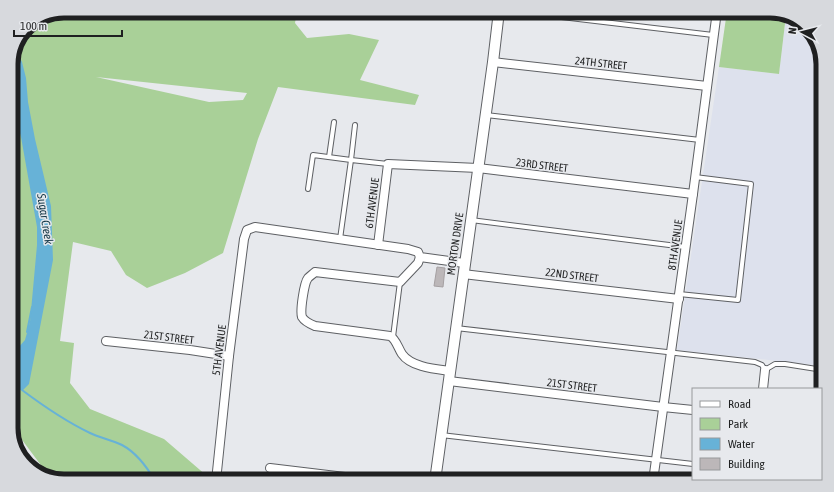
<svg xmlns="http://www.w3.org/2000/svg" width="834" height="492" font-family="'Asap Condensed',sans-serif">
	<style>
		.built { fill: #dde1ed }
		.green { fill: #a9d098; fill-rule: evenodd }
		.water { fill: #67b2d7 }
		.lines { fill: none; stroke-linecap: round; stroke-linejoin: round }
		.stream { stroke: #67b2d7; stroke-width: 2 }
		.building { fill: #bcb7b9; stroke: #a5a0a2 }
		.service-casing { stroke: #5e6064; stroke-width: 6 }
		.minor-casing { stroke: #5e6064; stroke-width: 10 }
		.tertiary-casing { stroke: #5e6064; stroke-width: 12 }
		.service { stroke: #fff; stroke-width: 4 }
		.minor { stroke: #fff; stroke-width: 8 }
		.tertiary { stroke: #fff; stroke-width: 10 }
		.labels { text-anchor: middle; dominant-baseline: central; stroke-width: 3; stroke-linejoin: round; paint-order: stroke }
		.street-label { font-size: 11px; fill: #1f2021; stroke: #e7e9ed }
		.water-label { font-size: 12px; font-style: italic; fill: #143646; stroke: #e7e9ed }
		.rim { fill: none; stroke: #1f2021; stroke-width: 5 }
	</style>
	<rect width="100%" height="100%" fill="#e7e9ed"/>
	<path class="built" d="M 786,15 L 797,18 L 816,37 L 823,60 L 823,366 L 677,350 L 719,67 L 779,74 Z"/>
	<g class="green">
		<path d="M 64,11 L 297,11 L 295,23 L 307,38 L 349,34 L 379,40 L 360,80 L 419,95 L 415,105 L 278,87 L 258,139 L 223,253 L 185,273 L 147,288 L 126,275 L 111,251 L 73,242 L 60,341 L 74,343 L 70,383 L 90,409 L 164,439 L 207,476 L 207,481 L 107,481 L 46,472 L 11,425 L 11,264 L 13,252 L 11,243 L 11,60 L 27,26 ZM 96,77 L 247,93 L 243,100 L 209,102 Z"/>
		<path d="M 727,11 L 770,11 L 786,15 L 779,74 L 719,67 Z"/>
	</g>
	<path class="water" d="M 16,50 L 22,62 L 26,78 L 28,102 L 35,139 L 51,206 L 53,260 L 29,384 L 23,390 L 11,390 L 11,356 L 25,340 L 30,322 L 37,245 L 37,227 L 21,137 L 11,99 L 11,60 Z"/>
	<g class="lines">
		<g class="stream">
			<path d="M 27,332 L 32,307"/>
			<path d="M 22,390 C 42,405 67,422 90,433 C 100,438 112,440 122,445 C 137,453 147,467 155,481"/>
		</g>
	</g>
	<path class="building" d="M 437,267 L 445,268 L 443,287 L 434,286 Z"/>
	<g class="lines">
		<defs>
			<g id="service">
				<path d="M 511,11 L 713,35"/>
				<path d="M 486,115 L 700,140"/>
				<path d="M 329,157 L 334,122"/>
				<path d="M 308,189 L 313,155 L 351,160 L 355,125"/>
				<path d="M 471,220 L 685,247"/>
				<path d="M 340,239 L 351,160 L 388,164"/>
				<path d="M 679,294 L 738,300 L 751,184 L 695,177"/>
				<path d="M 456,328 L 755,362 L 762,365 L 765,370 L 775,364 L 785,364 L 823,370"/>
				<path d="M 393,337 L 400,282"/>
				<path d="M 441,435 L 693,464"/>
			</g>
			<g id="minor">
				<path d="M 493,62 L 707,86"/>
				<path d="M 378,245 L 388,164 L 478,168 L 693,194"/>
				<path d="M 420,257 L 418,263 L 400,282 L 315,272 C 313,274 310,276 308,278 C 304,283 300,311 302,317 C 305,322 310,324 315,326 L 390,336 C 396,339 398,348 402,354 C 411,367 435,369 450,371"/>
				<path d="M 463,274 L 679,299"/>
				<path d="M 106,341 L 190,350 L 229,356"/>
				<path d="M 449,381 L 663,407 L 693,410"/>
				<path d="M 763,389 L 765,370"/>
				<path d="M 821,424 L 823,424"/>
				<path d="M 270,468 L 378,481"/>
				<path d="M 37,474 L 89,481"/>
				<path d="M 216,481 L 229,356 L 244,239 L 247,230 L 255,227 L 408,249 L 418,252 L 420,257 L 464,263"/>
				<path d="M 653,481 L 693,194 L 717,11"/>
				<path d="M 751,481 L 751,479"/>
			</g>
			<path id="tertiary" d="M 435,481 L 493,62 L 499,11"/>
		</defs>
		<use href="#service" class="service-casing"/>
		<use href="#minor" class="minor-casing"/>
		<use href="#tertiary" class="tertiary-casing"/>
		<use href="#service" class="service"/>
		<use href="#minor" class="minor"/>
		<use href="#tertiary" class="tertiary"/>
	</g>
	<g class="labels">
		<g class="street-label">
			<text transform="translate(601 63) rotate(6)">24TH STREET</text>
			<text transform="translate(542 165) rotate(7)">23RD STREET</text>
			<text transform="translate(372 203) rotate(-83)">6TH AVENUE</text>
			<text transform="translate(455 244) rotate(-82)">MORTON DRIVE</text>
			<text transform="translate(675 245) rotate(-82)">8TH AVENUE</text>
			<text transform="translate(572 275) rotate(7)">22ND STREET</text>
			<text transform="translate(169 337) rotate(7)">21ST STREET</text>
			<text transform="translate(219 350) rotate(-83)">5TH AVENUE</text>
			<text transform="translate(572 385) rotate(7)">21ST STREET</text>
		</g>
		<g class="water-label">
			<text transform="translate(45 219) rotate(81)">Sugar Creek</text>
		</g>
	</g>
	<path d="M0 0H834V492H0ZM64 18H770A46 46 0 0 1 816 64V428A46 46 0 0 1 770 474H64A46 46 0 0 1 18 428V64A46 46 0 0 1 64 18Z" fill="#d7d9dd" fill-rule="evenodd"/>
	<path class="rim" d="M64 18H770A46 46 0 0 1 816 64V428A46 46 0 0 1 770 474H64A46 46 0 0 1 18 428V64A46 46 0 0 1 64 18Z"/>
	<rect x="692" y="388" width="130" height="92" fill="#e7e9ed" stroke="#97999b"/>
	<rect x="700" y="401" width="20" height="6" fill="#ffffff" stroke="#97999b"/>
	<text x="728" y="408" font-size="12" fill="#1f2021">Road</text>
	<rect x="700" y="418" width="20" height="12" fill="#a9d098" stroke="#97999b"/>
	<text x="728" y="428" font-size="12" fill="#1f2021">Park</text>
	<rect x="700" y="438" width="20" height="12" fill="#67b2d7" stroke="#97999b"/>
	<text x="728" y="448" font-size="12" fill="#1f2021">Water</text>
	<rect x="700" y="458" width="20" height="12" fill="#bcb7b9" stroke="#97999b"/>
	<text x="728" y="468" font-size="12" fill="#1f2021">Building</text>
	<g transform="translate(802 32) rotate(277)" stroke="#e7e9ed" stroke-width="3" paint-order="stroke">
	<path d="M0-3L7 15L0 10L-7 15Z" fill="#1f2021"/>
	<text y="-6" font-size="11" font-weight="bold" text-anchor="middle" fill="#1f2021">N</text>
	</g>
	<path d="M14 30v6h108v-6" fill="none" stroke="#1f2021" stroke-width="2"/>
	<text x="20" y="30" font-size="12" fill="#1f2021" stroke="#e7e9ed" stroke-width="3" paint-order="stroke">100 m</text>
</svg>
